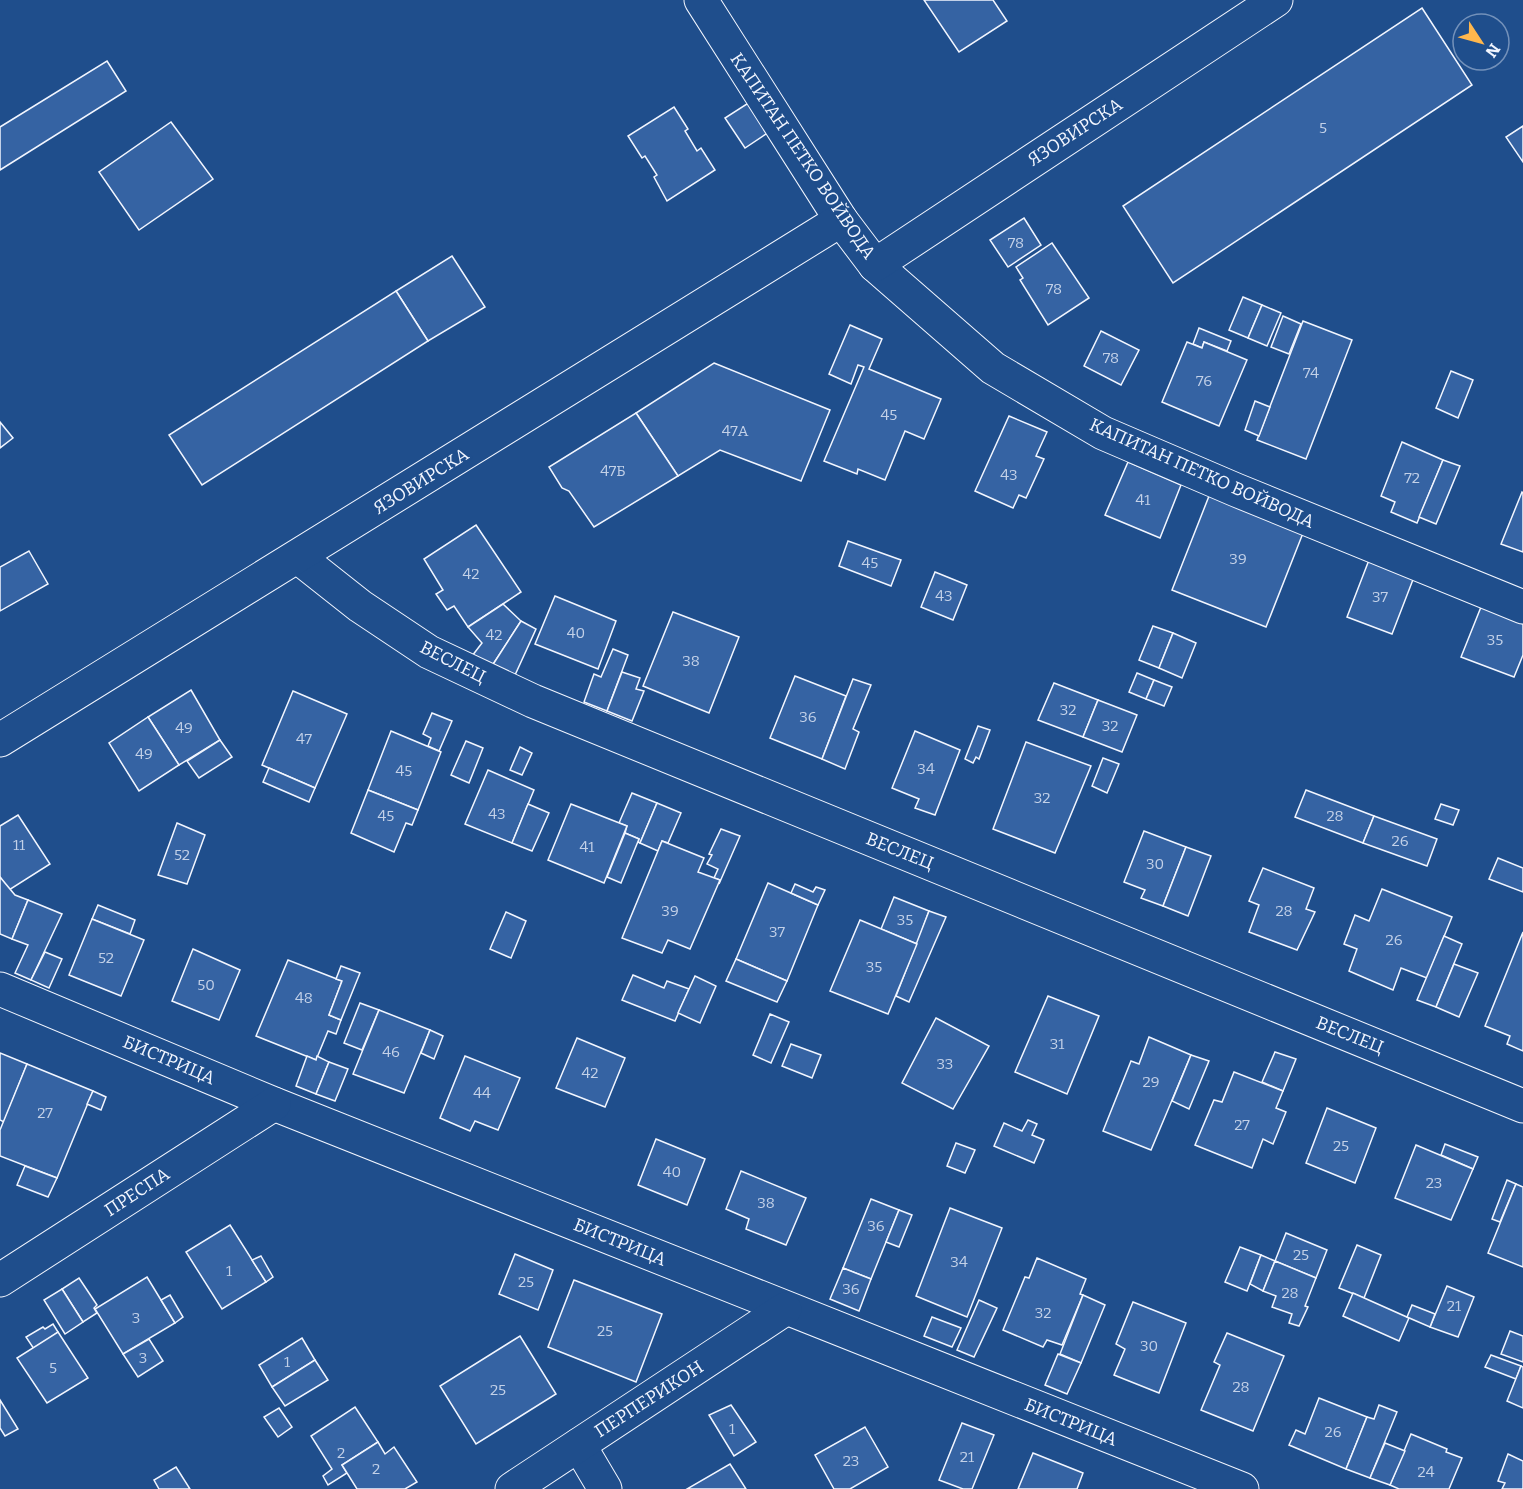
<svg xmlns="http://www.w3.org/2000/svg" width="1523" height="1489" font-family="Bitter,serif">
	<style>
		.building { fill: #3563a3; stroke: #f2f6ff; stroke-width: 1.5 }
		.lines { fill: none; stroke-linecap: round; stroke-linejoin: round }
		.minor-casing { stroke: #f2f6ff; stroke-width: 35 }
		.minor { stroke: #1f4e8c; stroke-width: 33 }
		.labels { text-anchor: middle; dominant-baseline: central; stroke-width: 4.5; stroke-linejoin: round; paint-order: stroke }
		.number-label { font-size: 15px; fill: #c3d1e8 }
		.street-label { font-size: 18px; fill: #f2f6ff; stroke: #1f4e8c }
	</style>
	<rect width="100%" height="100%" fill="#1f4e8c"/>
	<g class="building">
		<path d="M 924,0 L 993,0 L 1007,21 L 959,52 Z"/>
		<path d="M 1422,8 L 1472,85 L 1173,283 L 1123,206 Z"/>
		<path d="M 107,61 L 126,91 L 0,170 L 0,127 Z"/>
		<path d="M 753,100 L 772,130 L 745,148 L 725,118 Z"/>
		<path d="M 674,107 L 688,129 L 685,131 L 697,151 L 701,148 L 715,170 L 667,201 L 654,177 L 657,175 L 645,156 L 642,158 L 628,136 Z"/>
		<path d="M 171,122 L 213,179 L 139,230 L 99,172 Z"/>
		<path d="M 1523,126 L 1523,162 L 1506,137 Z"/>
		<path d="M 1024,218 L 1041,245 L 1008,267 L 990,240 Z"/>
		<path d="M 1052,243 L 1089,298 L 1048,325 L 1020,280 L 1023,278 L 1016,267 Z"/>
		<path d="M 452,256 L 485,307 L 428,341 L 396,291 Z"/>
		<path d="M 396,291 L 428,341 L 202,485 L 169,435 Z"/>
		<path d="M 1243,297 L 1262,305 L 1248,338 L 1229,330 Z"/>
		<path d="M 1262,305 L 1281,313 L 1267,346 L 1248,338 Z"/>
		<path d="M 1283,316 L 1301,324 L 1289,354 L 1271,347 Z"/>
		<path d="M 1303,321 L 1352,340 L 1306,459 L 1257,440 Z"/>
		<path d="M 850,325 L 882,339 L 869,369 L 941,399 L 924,439 L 905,431 L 885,480 L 858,469 L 857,474 L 824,461 L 864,367 L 858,365 L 851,384 L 829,374 Z"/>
		<path d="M 1199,328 L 1231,341 L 1227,351 L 1204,342 L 1202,348 L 1193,344 Z"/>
		<path d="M 1101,331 L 1139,350 L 1121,385 L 1084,366 Z"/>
		<path d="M 1187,342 L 1202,348 L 1204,342 L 1247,360 L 1219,426 L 1162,402 Z"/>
		<path d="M 714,363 L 830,410 L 801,481 L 720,450 L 678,476 L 636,413 Z"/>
		<path d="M 1451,371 L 1473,380 L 1458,418 L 1436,408 Z"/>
		<path d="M 1255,401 L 1270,407 L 1259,436 L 1245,430 Z"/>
		<path d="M 636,413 L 678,476 L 594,527 L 569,491 L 562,488 L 549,467 Z"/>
		<path d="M 1009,416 L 1047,432 L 1036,456 L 1044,459 L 1026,498 L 1019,495 L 1013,508 L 975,491 Z"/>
		<path d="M 0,422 L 13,438 L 0,448 Z"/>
		<path d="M 1402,442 L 1443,460 L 1417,523 L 1391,512 L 1395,502 L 1381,496 Z"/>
		<path d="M 1443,460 L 1460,466 L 1436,524 L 1419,517 Z"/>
		<path d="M 1128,462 L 1181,485 L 1160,538 L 1105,515 Z"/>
		<path d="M 1211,491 L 1305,528 L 1266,627 L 1172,590 Z"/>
		<path d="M 1522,492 L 1523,493 L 1523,552 L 1501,544 Z"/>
		<path d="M 476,525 L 521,592 L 468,627 L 454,606 L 447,610 L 436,594 L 443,590 L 424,559 Z"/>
		<path d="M 848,541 L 901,560 L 891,586 L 839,566 Z"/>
		<path d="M 29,551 L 48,584 L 0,611 L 0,567 Z"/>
		<path d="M 1369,560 L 1414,577 L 1392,634 L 1347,617 Z"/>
		<path d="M 935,572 L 967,585 L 953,620 L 921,607 Z"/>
		<path d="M 555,596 L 616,621 L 598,669 L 535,644 Z"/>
		<path d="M 503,604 L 521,621 L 492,666 L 472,656 L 482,643 L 468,627 Z"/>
		<path d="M 1481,607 L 1523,624 L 1523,655 L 1514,677 L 1461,657 Z"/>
		<path d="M 673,612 L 739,637 L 709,713 L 643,686 Z"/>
		<path d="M 521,621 L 536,629 L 515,675 L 492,666 Z"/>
		<path d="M 1153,626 L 1173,633 L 1159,668 L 1139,660 Z"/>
		<path d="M 1173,633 L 1196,643 L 1182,678 L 1159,668 Z"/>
		<path d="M 613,649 L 628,655 L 607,711 L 584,702 L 594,674 L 601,677 Z"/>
		<path d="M 622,672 L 640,678 L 636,689 L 644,691 L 632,721 L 607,711 Z"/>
		<path d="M 1137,673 L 1154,680 L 1146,699 L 1129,692 Z"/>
		<path d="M 795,676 L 846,696 L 822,759 L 770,738 Z"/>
		<path d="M 853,679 L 871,685 L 853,729 L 859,732 L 845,769 L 822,759 Z"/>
		<path d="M 1154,680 L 1172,687 L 1164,706 L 1146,699 Z"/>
		<path d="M 1054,683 L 1098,700 L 1083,737 L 1038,720 Z"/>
		<path d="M 191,690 L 220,740 L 179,765 L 148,717 Z"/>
		<path d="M 293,691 L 347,714 L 315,788 L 262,765 Z"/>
		<path d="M 1098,700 L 1137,715 L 1122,752 L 1083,737 Z"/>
		<path d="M 432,713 L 452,721 L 439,751 L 428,746 L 431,738 L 423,734 Z"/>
		<path d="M 148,717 L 179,765 L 139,791 L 109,743 Z"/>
		<path d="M 978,726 L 990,730 L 979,759 L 976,757 L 973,763 L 965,759 Z"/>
		<path d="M 391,731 L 441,752 L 418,810 L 368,790 Z"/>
		<path d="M 915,731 L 960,750 L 935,815 L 915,808 L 919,799 L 892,788 Z"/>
		<path d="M 220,740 L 232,757 L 199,778 L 187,761 Z"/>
		<path d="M 466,741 L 483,748 L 469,783 L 451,775 Z"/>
		<path d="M 1026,742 L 1091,766 L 1055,853 L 993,829 Z"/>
		<path d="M 520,747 L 532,753 L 522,775 L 510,770 Z"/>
		<path d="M 1103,758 L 1119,764 L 1107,793 L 1092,786 Z"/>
		<path d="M 269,768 L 315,788 L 309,802 L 263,782 Z"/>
		<path d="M 488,770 L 534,790 L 512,843 L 465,824 Z"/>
		<path d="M 368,790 L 418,810 L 412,825 L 406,823 L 394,852 L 351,833 Z"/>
		<path d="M 1306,790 L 1374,816 L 1363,843 L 1295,817 Z"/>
		<path d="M 632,793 L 657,803 L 640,843 L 638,842 L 639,839 L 625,833 L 627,826 L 619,823 Z"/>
		<path d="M 657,803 L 681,813 L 668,843 L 662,841 L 658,851 L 640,843 Z"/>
		<path d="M 528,804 L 549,813 L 532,851 L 512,843 Z"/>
		<path d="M 571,804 L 627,826 L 604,883 L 548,860 Z"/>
		<path d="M 1441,804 L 1459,810 L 1453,825 L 1435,819 Z"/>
		<path d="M 18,815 L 50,864 L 9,890 L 0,877 L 0,826 Z"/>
		<path d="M 1374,816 L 1437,839 L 1427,866 L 1363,843 Z"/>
		<path d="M 177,823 L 205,835 L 187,884 L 158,875 Z"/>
		<path d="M 721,829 L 740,836 L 719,884 L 720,880 L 714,878 L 718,869 L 707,864 L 712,855 L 709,854 Z"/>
		<path d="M 1144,831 L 1186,847 L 1163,906 L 1141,898 L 1145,890 L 1124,882 Z"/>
		<path d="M 625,833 L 639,839 L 621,883 L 607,877 Z"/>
		<path d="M 662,841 L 704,858 L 698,872 L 720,880 L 690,949 L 668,940 L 662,953 L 622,938 Z"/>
		<path d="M 1186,847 L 1211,856 L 1188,916 L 1163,906 Z"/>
		<path d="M 1498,858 L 1523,868 L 1523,892 L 1489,879 Z"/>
		<path d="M 1263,868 L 1314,888 L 1306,909 L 1315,912 L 1297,950 L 1249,932 L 1259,905 L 1249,901 Z"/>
		<path d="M 0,877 L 15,895 L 28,900 L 12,939 L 0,934 Z"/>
		<path d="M 768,883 L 818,905 L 787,981 L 736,959 Z"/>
		<path d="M 795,884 L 813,892 L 816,887 L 825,890 L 818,905 L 791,893 Z"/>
		<path d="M 1382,889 L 1452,917 L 1427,978 L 1401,968 L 1393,990 L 1349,971 L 1357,949 L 1344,944 L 1355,915 L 1369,921 Z"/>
		<path d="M 894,897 L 929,911 L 917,944 L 881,929 Z"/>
		<path d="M 28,900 L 62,914 L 31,980 L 15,973 L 28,945 L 12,939 Z"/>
		<path d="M 98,905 L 135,920 L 130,934 L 92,919 Z"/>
		<path d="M 929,911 L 946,917 L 909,1002 L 896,996 Z"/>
		<path d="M 506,912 L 526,921 L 511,958 L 490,949 Z"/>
		<path d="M 92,919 L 144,940 L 121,996 L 69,975 Z"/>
		<path d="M 860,920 L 917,944 L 888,1014 L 830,991 Z"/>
		<path d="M 1523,932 L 1523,1051 L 1507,1044 L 1510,1036 L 1485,1026 Z"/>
		<path d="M 1444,936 L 1462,944 L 1436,1007 L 1417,1000 Z"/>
		<path d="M 193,949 L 240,970 L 219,1020 L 172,1001 Z"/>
		<path d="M 45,952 L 62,959 L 49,988 L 31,980 Z"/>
		<path d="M 736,959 L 787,981 L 777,1002 L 726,981 Z"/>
		<path d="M 288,960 L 342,981 L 329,1015 L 341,1020 L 336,1034 L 328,1031 L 316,1060 L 256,1036 Z"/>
		<path d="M 1454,964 L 1478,973 L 1459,1017 L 1436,1007 Z"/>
		<path d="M 341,966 L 360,973 L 341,1020 L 329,1015 L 342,981 L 336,979 Z"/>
		<path d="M 633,975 L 664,988 L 667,981 L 689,989 L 675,1021 L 622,1000 Z"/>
		<path d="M 695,976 L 716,986 L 700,1023 L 678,1013 Z"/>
		<path d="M 1048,996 L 1099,1016 L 1067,1094 L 1015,1072 Z"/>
		<path d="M 360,1003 L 379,1010 L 362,1050 L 344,1043 Z"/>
		<path d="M 379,1010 L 430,1030 L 404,1093 L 353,1074 Z"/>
		<path d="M 770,1014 L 789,1022 L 771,1063 L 753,1055 Z"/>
		<path d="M 936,1018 L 989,1046 L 953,1109 L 902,1083 Z"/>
		<path d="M 430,1030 L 443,1036 L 434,1059 L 421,1053 Z"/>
		<path d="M 1149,1037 L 1191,1055 L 1151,1150 L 1103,1131 L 1131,1061 L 1139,1064 Z"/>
		<path d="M 577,1038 L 625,1058 L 605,1107 L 556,1088 Z"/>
		<path d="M 791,1044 L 821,1055 L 812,1078 L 782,1066 Z"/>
		<path d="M 1275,1052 L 1296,1059 L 1283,1091 L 1262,1082 Z"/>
		<path d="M 0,1053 L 27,1064 L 4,1122 L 0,1120 Z"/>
		<path d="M 1191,1055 L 1209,1061 L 1189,1109 L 1172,1101 Z"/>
		<path d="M 307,1056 L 316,1060 L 317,1056 L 329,1062 L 316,1094 L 296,1086 Z"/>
		<path d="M 465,1056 L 520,1078 L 498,1130 L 475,1121 L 470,1131 L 440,1118 Z"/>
		<path d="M 329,1062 L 348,1069 L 335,1101 L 316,1094 Z"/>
		<path d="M 27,1064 L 93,1091 L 57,1178 L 0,1156 L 0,1130 Z"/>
		<path d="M 1234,1072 L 1283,1091 L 1276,1108 L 1286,1112 L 1273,1144 L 1263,1139 L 1252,1168 L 1195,1145 L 1214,1100 L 1222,1102 Z"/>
		<path d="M 93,1091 L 106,1097 L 101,1110 L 87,1104 Z"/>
		<path d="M 1327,1108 L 1376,1128 L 1355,1183 L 1306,1163 Z"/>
		<path d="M 1028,1120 L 1037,1124 L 1032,1135 L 1044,1140 L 1034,1163 L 994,1146 L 1004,1123 L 1022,1131 Z"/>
		<path d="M 656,1139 L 705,1159 L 687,1205 L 638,1185 Z"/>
		<path d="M 956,1143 L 975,1150 L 965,1173 L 947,1166 Z"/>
		<path d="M 1445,1144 L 1478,1157 L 1473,1169 L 1441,1155 Z"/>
		<path d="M 1416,1145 L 1473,1169 L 1451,1220 L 1395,1198 Z"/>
		<path d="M 25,1166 L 57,1178 L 48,1197 L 17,1185 Z"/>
		<path d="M 741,1171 L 806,1198 L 786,1245 L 746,1229 L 749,1219 L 726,1209 Z"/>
		<path d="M 1507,1180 L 1516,1184 L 1500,1222 L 1492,1219 Z"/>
		<path d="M 1516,1184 L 1523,1187 L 1523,1267 L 1488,1253 Z"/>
		<path d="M 871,1199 L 899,1210 L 871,1279 L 843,1268 Z"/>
		<path d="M 950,1208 L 1002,1228 L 967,1317 L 916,1296 Z"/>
		<path d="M 899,1210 L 912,1215 L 899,1247 L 886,1242 Z"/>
		<path d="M 230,1225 L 266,1282 L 222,1309 L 186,1252 Z"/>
		<path d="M 1286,1233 L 1327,1250 L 1316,1278 L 1275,1261 Z"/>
		<path d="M 1357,1245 L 1381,1255 L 1364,1298 L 1339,1288 Z"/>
		<path d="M 1240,1247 L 1261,1255 L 1247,1291 L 1225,1282 Z"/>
		<path d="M 515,1254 L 553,1270 L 538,1310 L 499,1294 Z"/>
		<path d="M 1261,1255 L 1275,1261 L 1263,1291 L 1250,1284 Z"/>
		<path d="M 261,1256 L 273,1277 L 266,1282 L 252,1260 Z"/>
		<path d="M 1037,1258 L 1086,1279 L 1080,1294 L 1083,1295 L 1062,1345 L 1047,1340 L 1043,1347 L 1003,1330 L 1025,1277 L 1029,1278 Z"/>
		<path d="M 1275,1261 L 1316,1278 L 1305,1306 L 1308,1307 L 1299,1326 L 1289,1323 L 1292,1314 L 1272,1307 L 1276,1296 L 1263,1291 Z"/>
		<path d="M 843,1268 L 871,1279 L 859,1311 L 830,1299 Z"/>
		<path d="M 147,1277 L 175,1323 L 123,1354 L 95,1309 Z"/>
		<path d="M 79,1278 L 97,1305 L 94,1308 L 97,1313 L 83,1322 L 62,1289 Z"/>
		<path d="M 574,1280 L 662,1314 L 636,1382 L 548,1347 Z"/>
		<path d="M 1447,1286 L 1474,1297 L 1458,1337 L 1430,1327 Z"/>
		<path d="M 62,1289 L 83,1322 L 65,1334 L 44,1300 Z"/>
		<path d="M 1353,1293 L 1409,1318 L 1399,1341 L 1343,1316 Z"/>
		<path d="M 170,1295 L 183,1317 L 175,1323 L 161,1300 Z"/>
		<path d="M 1083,1295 L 1105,1305 L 1081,1363 L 1060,1354 Z"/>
		<path d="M 979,1300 L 997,1308 L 974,1357 L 957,1350 Z"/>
		<path d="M 1133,1302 L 1186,1323 L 1159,1393 L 1114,1375 L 1125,1349 L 1116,1344 Z"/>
		<path d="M 1412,1305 L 1435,1314 L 1430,1327 L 1407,1317 Z"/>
		<path d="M 932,1317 L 961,1328 L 952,1347 L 924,1336 Z"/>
		<path d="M 53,1324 L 58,1332 L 34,1349 L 26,1337 L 43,1327 L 45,1329 Z"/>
		<path d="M 1510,1331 L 1523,1336 L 1523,1362 L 1501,1354 Z"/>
		<path d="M 58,1332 L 88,1378 L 47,1403 L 17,1358 Z"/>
		<path d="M 1227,1333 L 1284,1356 L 1253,1431 L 1201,1410 L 1220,1365 L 1214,1362 Z"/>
		<path d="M 520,1336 L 556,1394 L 476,1444 L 440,1386 Z"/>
		<path d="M 302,1338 L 315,1360 L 272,1387 L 259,1365 Z"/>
		<path d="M 149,1339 L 163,1361 L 138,1377 L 123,1354 Z"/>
		<path d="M 1058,1354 L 1081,1363 L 1067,1394 L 1045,1385 Z"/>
		<path d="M 1491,1355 L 1521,1366 L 1516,1379 L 1485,1367 Z"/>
		<path d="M 315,1360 L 328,1380 L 285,1406 L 272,1387 Z"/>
		<path d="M 1521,1366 L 1523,1367 L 1523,1408 L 1507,1401 Z"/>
		<path d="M 1319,1398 L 1367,1417 L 1346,1469 L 1289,1445 L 1296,1430 L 1305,1434 Z"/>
		<path d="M 0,1400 L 18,1429 L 5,1436 L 0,1428 Z"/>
		<path d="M 731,1405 L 756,1442 L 734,1456 L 709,1415 Z"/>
		<path d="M 1379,1405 L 1397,1412 L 1370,1478 L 1346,1469 L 1367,1417 L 1374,1419 Z"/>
		<path d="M 355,1407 L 378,1442 L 342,1465 L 347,1473 L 328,1485 L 323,1476 L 332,1469 L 311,1436 Z"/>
		<path d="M 279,1408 L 292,1427 L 278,1437 L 264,1417 Z"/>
		<path d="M 962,1423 L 994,1435 L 972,1489 L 963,1489 L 939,1480 Z"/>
		<path d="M 865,1427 L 888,1467 L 850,1489 L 834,1489 L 815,1455 Z"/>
		<path d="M 1411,1434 L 1447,1449 L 1446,1452 L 1462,1458 L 1449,1489 L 1399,1489 L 1390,1485 Z"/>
		<path d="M 378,1442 L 385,1454 L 394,1447 L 417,1482 L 405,1489 L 357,1489 L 342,1465 Z"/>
		<path d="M 1385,1443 L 1405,1451 L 1390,1485 L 1370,1478 Z"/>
		<path d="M 1033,1453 L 1083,1473 L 1077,1489 L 1018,1489 Z"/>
		<path d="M 1508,1454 L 1523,1461 L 1523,1489 L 1502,1489 L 1505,1483 L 1498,1481 Z"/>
		<path d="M 730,1464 L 746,1489 L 687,1489 Z"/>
		<path d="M 176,1467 L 190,1489 L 159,1489 L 154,1480 Z"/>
	</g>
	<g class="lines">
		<defs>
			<g id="minor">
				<path d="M 701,0 L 841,220 L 875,265 L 993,368 L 1103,433 L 1236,490 L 1523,607"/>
				<path d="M 875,265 L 1276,0"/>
				<path d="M 298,557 L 360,606 L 429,652 L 533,701 L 1523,1106"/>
				<path d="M 0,740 L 841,220"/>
				<path d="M 0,989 L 274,1104 L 1242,1489"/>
				<path d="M 0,1280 L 274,1104"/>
				<path d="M 579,1445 L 605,1489"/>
				<path d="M 512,1489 L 785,1309"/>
			</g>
		</defs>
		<use href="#minor" class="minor-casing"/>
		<use href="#minor" class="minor"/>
	</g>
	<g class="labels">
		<g class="number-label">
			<text x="1323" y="128">5</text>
			<text x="1016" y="243">78</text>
			<text x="1054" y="289">78</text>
			<text x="1111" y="358">78</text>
			<text x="1311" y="373">74</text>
			<text x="1204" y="381">76</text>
			<text x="889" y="415">45</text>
			<text x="735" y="431">47А</text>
			<text x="613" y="471">47Б</text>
			<text x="1009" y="475">43</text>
			<text x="1412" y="478">72</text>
			<text x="1143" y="500">41</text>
			<text x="1238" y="559">39</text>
			<text x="870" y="563">45</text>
			<text x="471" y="574">42</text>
			<text x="944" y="596">43</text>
			<text x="1380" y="597">37</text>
			<text x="576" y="633">40</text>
			<text x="494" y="635">42</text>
			<text x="1495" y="640">35</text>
			<text x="691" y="661">38</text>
			<text x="1068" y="710">32</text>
			<text x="808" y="717">36</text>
			<text x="1110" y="726">32</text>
			<text x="184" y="728">49</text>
			<text x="304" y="739">47</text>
			<text x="144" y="754">49</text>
			<text x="926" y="769">34</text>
			<text x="404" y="771">45</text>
			<text x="1042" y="798">32</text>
			<text x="497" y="814">43</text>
			<text x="386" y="816">45</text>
			<text x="1335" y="816">28</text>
			<text x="1400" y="841">26</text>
			<text x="19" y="845">11</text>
			<text x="587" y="847">41</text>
			<text x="182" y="855">52</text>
			<text x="1155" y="864">30</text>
			<text x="670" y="911">39</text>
			<text x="1284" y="911">28</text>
			<text x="905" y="920">35</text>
			<text x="777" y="932">37</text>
			<text x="1394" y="940">26</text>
			<text x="106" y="958">52</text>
			<text x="874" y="967">35</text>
			<text x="206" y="985">50</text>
			<text x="304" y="998">48</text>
			<text x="1057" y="1044">31</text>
			<text x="391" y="1052">46</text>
			<text x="945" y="1064">33</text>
			<text x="590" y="1073">42</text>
			<text x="1151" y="1082">29</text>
			<text x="482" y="1093">44</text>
			<text x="45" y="1113">27</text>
			<text x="1242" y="1125">27</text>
			<text x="1341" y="1146">25</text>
			<text x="672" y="1172">40</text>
			<text x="1434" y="1183">23</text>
			<text x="766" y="1203">38</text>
			<text x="876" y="1226">36</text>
			<text x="1301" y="1255">25</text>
			<text x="959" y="1262">34</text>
			<text x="229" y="1271">1</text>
			<text x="526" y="1282">25</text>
			<text x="851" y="1289">36</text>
			<text x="1290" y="1293">28</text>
			<text x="1454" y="1306">21</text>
			<text x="1043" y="1313">32</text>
			<text x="136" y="1318">3</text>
			<text x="605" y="1331">25</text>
			<text x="1149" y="1346">30</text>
			<text x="143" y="1358">3</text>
			<text x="287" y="1362">1</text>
			<text x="53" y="1368">5</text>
			<text x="1241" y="1387">28</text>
			<text x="498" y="1390">25</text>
			<text x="732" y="1429">1</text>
			<text x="1333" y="1432">26</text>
			<text x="341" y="1453">2</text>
			<text x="967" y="1457">21</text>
			<text x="851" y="1461">23</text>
			<text x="376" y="1469">2</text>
			<text x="1426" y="1472">24</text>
		</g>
		<g class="street-label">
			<text transform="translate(1075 132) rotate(-33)">ЯЗОВИРСКА</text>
			<text transform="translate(803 156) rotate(56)">КАПИТАН ПЕТКО ВОЙВОДА</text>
			<text transform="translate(1202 473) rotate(24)">КАПИТАН ПЕТКО ВОЙВОДА</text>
			<text transform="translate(421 481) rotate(-32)">ЯЗОВИРСКА</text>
			<text transform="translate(453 662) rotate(27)">ВЕСЛЕЦ</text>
			<text transform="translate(900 851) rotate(22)">ВЕСЛЕЦ</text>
			<text transform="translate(1350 1035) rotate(22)">ВЕСЛЕЦ</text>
			<text transform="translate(169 1060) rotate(23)">БИСТРИЦА</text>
			<text transform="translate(137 1192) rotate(-33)">ПРЕСПА</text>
			<text transform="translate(620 1242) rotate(22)">БИСТРИЦА</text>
			<text transform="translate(649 1399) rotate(-33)">ПЕРПЕРИКОН</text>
			<text transform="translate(1071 1422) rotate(22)">БИСТРИЦА</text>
		</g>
	</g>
	<g transform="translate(1481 42) rotate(126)"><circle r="28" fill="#1f4e8c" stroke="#7391ba" stroke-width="1.5"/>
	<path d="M0-4.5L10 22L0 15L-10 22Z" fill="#ffb74d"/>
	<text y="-9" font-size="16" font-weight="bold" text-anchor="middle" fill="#f2f6ff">N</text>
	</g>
</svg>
